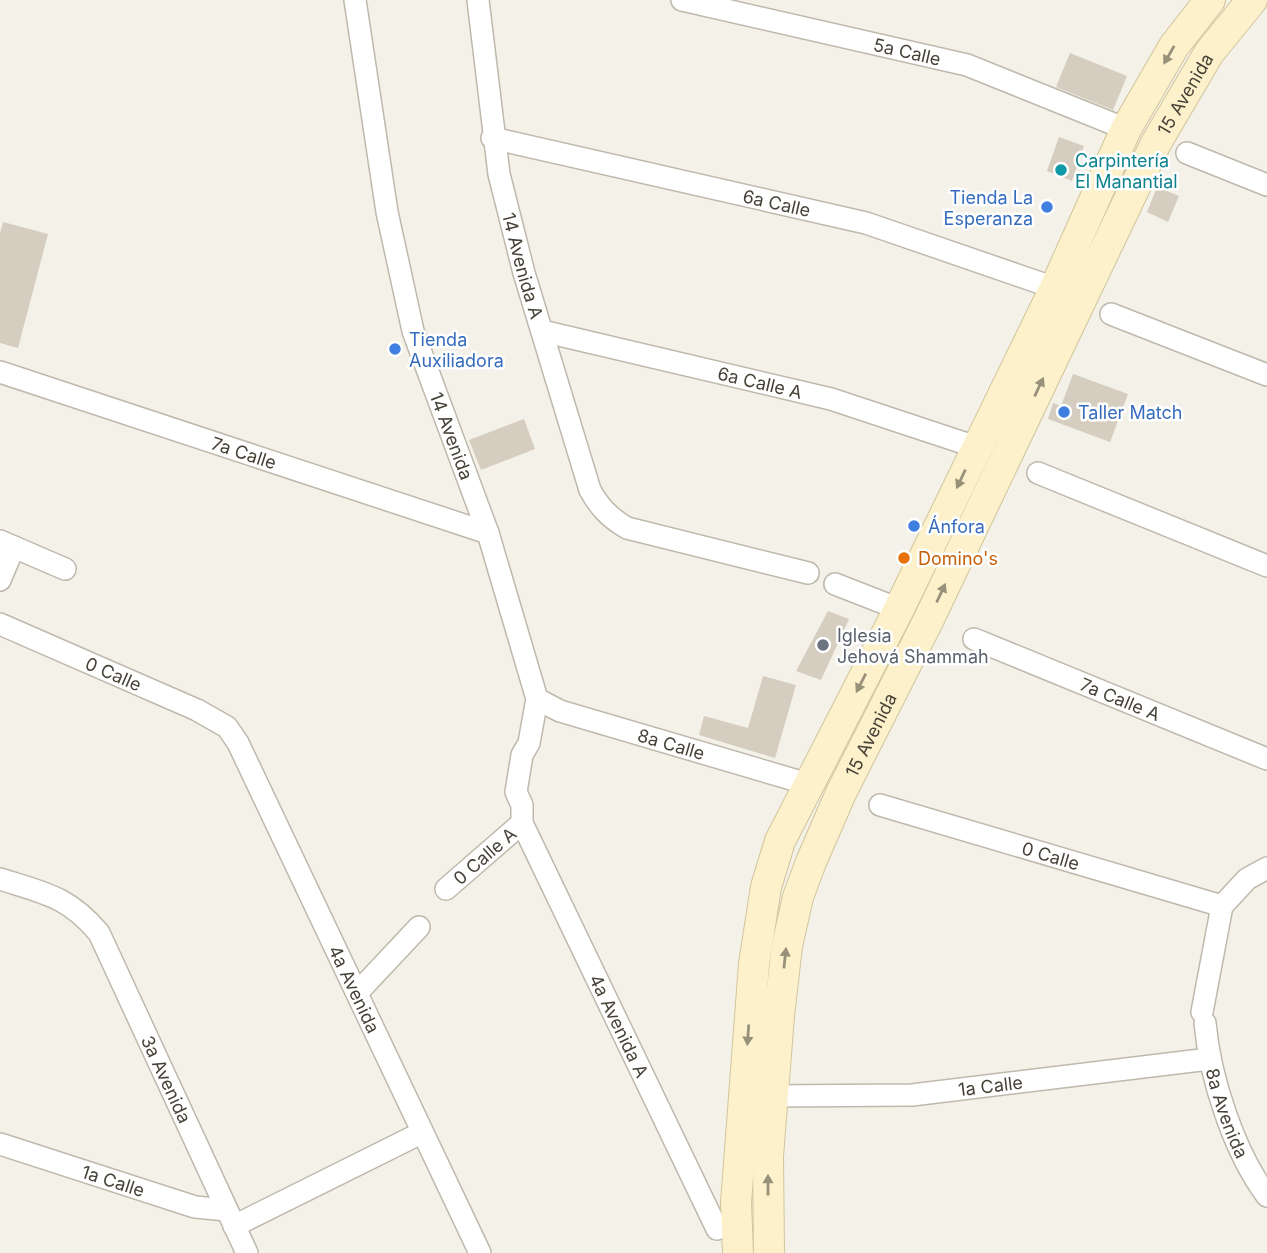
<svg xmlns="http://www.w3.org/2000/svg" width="1267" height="1253" font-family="Inter,sans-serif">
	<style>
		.building { fill: #d5cdbf }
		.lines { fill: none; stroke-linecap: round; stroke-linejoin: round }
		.street-casing { stroke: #bfb9ac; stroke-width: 24 }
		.secondary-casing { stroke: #d1c59b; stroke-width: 32 }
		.street { stroke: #fff; stroke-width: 21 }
		.secondary { stroke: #fcf1cb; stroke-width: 30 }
		.oneway { fill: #98917a }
		.culture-dot { fill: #0f9aa8; stroke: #fff; stroke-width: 2.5 }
		.shop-dot { fill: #3f7fe0; stroke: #fff; stroke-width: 2.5 }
		.food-dot { fill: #e8710a; stroke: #fff; stroke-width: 2.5 }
		.worship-dot { fill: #6b7280; stroke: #fff; stroke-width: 2.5 }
		.labels { text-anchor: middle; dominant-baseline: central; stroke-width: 5; stroke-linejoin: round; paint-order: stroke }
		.street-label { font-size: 18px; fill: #474238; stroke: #fff }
		.culture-label { font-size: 18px; fill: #0d838f; stroke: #fff; text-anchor: start }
		.shop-label { font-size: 18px; fill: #366cbe; stroke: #fff; text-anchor: start }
		.food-label { font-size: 18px; fill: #c56008; stroke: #fff; text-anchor: start }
		.worship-label { font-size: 18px; fill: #5b616d; stroke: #fff; text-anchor: start }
	</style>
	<rect width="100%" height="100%" fill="#f4f1e9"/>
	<g class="building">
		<path d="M 1070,53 L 1127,76 L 1113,110 L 1056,87 Z"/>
		<path d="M 1059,137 L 1084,146 L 1072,181 L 1047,171 Z"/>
		<path d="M 1157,187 L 1179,196 L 1168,222 L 1147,212 Z"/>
		<path d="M 3,222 L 48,234 L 18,348 L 0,343 L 0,233 Z"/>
		<path d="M 1073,374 L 1128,394 L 1110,442 L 1048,419 L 1053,403 L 1061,406 Z"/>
		<path d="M 524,419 L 535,449 L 481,470 L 469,440 Z"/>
		<path d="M 828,611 L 849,619 L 821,680 L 796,671 Z"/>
		<path d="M 763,676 L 796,685 L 775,758 L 699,735 L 704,716 L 748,728 Z"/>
	</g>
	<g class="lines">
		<defs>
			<g id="street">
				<path id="s1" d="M 355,0 L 387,212 L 413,331 L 488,533 L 537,699 L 529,743 L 522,755 L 516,792 L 522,805 L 522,823 L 717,1229"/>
				<path id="s2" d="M 478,0 L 499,174 L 524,273 L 590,490 C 600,508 610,518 627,528 L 808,573"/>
				<path id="s3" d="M 682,0 L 967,65 L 1126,129"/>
				<path id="s4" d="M 492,138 L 866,223 L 1055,288"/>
				<path d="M 1187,153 L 1267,185"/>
				<path d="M 1111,314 L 1267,375"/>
				<path id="s5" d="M 542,331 L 831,399 L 976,447"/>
				<path id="s6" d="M 0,372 L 488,533"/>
				<path d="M 1038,473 L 1267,566"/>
				<path d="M 0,541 L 65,569"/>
				<path d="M 0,580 L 14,547"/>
				<path d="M 835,584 L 899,609"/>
				<path id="s7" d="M 0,624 L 197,710 L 227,727 L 238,743 L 480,1253"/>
				<path id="s8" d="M 974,639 L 1267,759"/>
				<path id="s9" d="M 537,699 L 560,711 L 808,784"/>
				<path id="s10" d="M 880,805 L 1222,906"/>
				<path id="s11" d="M 0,879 C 44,893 68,896 99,933 L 247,1253"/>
				<path id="s12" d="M 446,889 L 522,823"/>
				<path d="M 357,993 L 419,927"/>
				<path d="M 1202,1012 L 1222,906 L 1247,879 L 1267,868"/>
				<path id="s13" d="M 1205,1023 C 1210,1078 1234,1152 1267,1196"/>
				<path id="s14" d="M 771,1096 L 912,1095 L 1209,1059"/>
				<path id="s15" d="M 0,1144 L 195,1207 L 227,1210"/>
				<path d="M 234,1226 L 421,1133"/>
			</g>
			<g id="secondary">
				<path d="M 738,1253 L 736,1203 L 754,964 L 766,887 L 780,841 L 899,609 L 1055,288 L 1126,129 L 1174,46 L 1210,0"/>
				<path id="s16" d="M 769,1253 L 768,1156 L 779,1016 L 787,946 L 798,897 L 811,862 L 841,793 L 928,621 L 1156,143 L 1209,53 L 1252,0"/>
			</g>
		</defs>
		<use href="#street" class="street-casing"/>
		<use href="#secondary" class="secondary-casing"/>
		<use href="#street" class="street"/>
		<use href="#secondary" class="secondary"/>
	</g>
	<defs><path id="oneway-solid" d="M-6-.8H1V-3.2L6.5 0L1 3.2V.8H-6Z" transform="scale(1.75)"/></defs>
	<g class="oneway">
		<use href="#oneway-solid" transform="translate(1169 55) rotate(120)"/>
		<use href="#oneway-solid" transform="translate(1039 387) rotate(-65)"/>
		<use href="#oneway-solid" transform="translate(961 479) rotate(115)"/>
		<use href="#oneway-solid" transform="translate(941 593) rotate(-65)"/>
		<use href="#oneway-solid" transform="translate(861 683) rotate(117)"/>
		<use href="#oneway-solid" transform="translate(785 958) rotate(-84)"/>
		<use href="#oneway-solid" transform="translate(748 1035) rotate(94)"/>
		<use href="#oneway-solid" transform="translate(768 1185) rotate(-90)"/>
	</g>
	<circle class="culture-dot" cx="1061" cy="170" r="7"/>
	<g class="shop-dot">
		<circle cx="1047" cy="207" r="7"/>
		<circle cx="395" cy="349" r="7"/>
		<circle cx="1064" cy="412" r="7"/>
		<circle cx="914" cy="526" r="7"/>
	</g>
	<circle class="food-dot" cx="904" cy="558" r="7"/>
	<circle class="worship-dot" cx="823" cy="645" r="7"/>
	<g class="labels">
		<g class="street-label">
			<text stroke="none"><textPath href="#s3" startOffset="231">5a Calle</textPath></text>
			<text stroke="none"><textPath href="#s16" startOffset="1250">15 Avenida</textPath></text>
			<text stroke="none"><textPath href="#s4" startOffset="292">6a Calle</textPath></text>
			<text stroke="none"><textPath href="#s2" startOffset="270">14 Avenida A</textPath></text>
			<text stroke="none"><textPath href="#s5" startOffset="224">6a Calle A</textPath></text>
			<text stroke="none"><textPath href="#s1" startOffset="448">14 Avenida</textPath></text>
			<text stroke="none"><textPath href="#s6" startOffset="257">7a Calle</textPath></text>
			<text stroke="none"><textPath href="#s7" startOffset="124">0 Calle</textPath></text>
			<text stroke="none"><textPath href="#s8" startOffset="158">7a Calle A</textPath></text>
			<text stroke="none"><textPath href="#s16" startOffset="536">15 Avenida</textPath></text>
			<text stroke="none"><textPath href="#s9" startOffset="142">8a Calle</textPath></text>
			<text stroke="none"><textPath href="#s12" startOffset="51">0 Calle A</textPath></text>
			<text stroke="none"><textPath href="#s10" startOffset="178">0 Calle</textPath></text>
			<text stroke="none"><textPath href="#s7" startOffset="541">4a Avenida</textPath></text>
			<text stroke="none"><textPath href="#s1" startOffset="1078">4a Avenida A</textPath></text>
			<text stroke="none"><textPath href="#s11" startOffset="276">3a Avenida</textPath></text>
			<text stroke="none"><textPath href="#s14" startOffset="220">1a Calle</textPath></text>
			<text stroke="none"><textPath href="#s13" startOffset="93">8a Avenida</textPath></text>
			<text stroke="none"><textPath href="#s15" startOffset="119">1a Calle</textPath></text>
		</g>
		<g class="culture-label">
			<text x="1075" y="160">Carpintería<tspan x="1075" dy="21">El Manantial</tspan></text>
		</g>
		<g class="shop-label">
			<text x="1033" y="197" text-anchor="end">Tienda La<tspan x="1033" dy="21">Esperanza</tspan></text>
			<text x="409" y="339">Tienda<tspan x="409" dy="21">Auxiliadora</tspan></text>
			<text x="1078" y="412">Taller Match</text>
			<text x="928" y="526">Ánfora</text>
		</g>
		<g class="food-label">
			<text x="918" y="558">Domino's</text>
		</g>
		<g class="worship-label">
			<text x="837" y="635">Iglesia<tspan x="837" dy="21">Jehová Shammah</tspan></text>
		</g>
	</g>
</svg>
